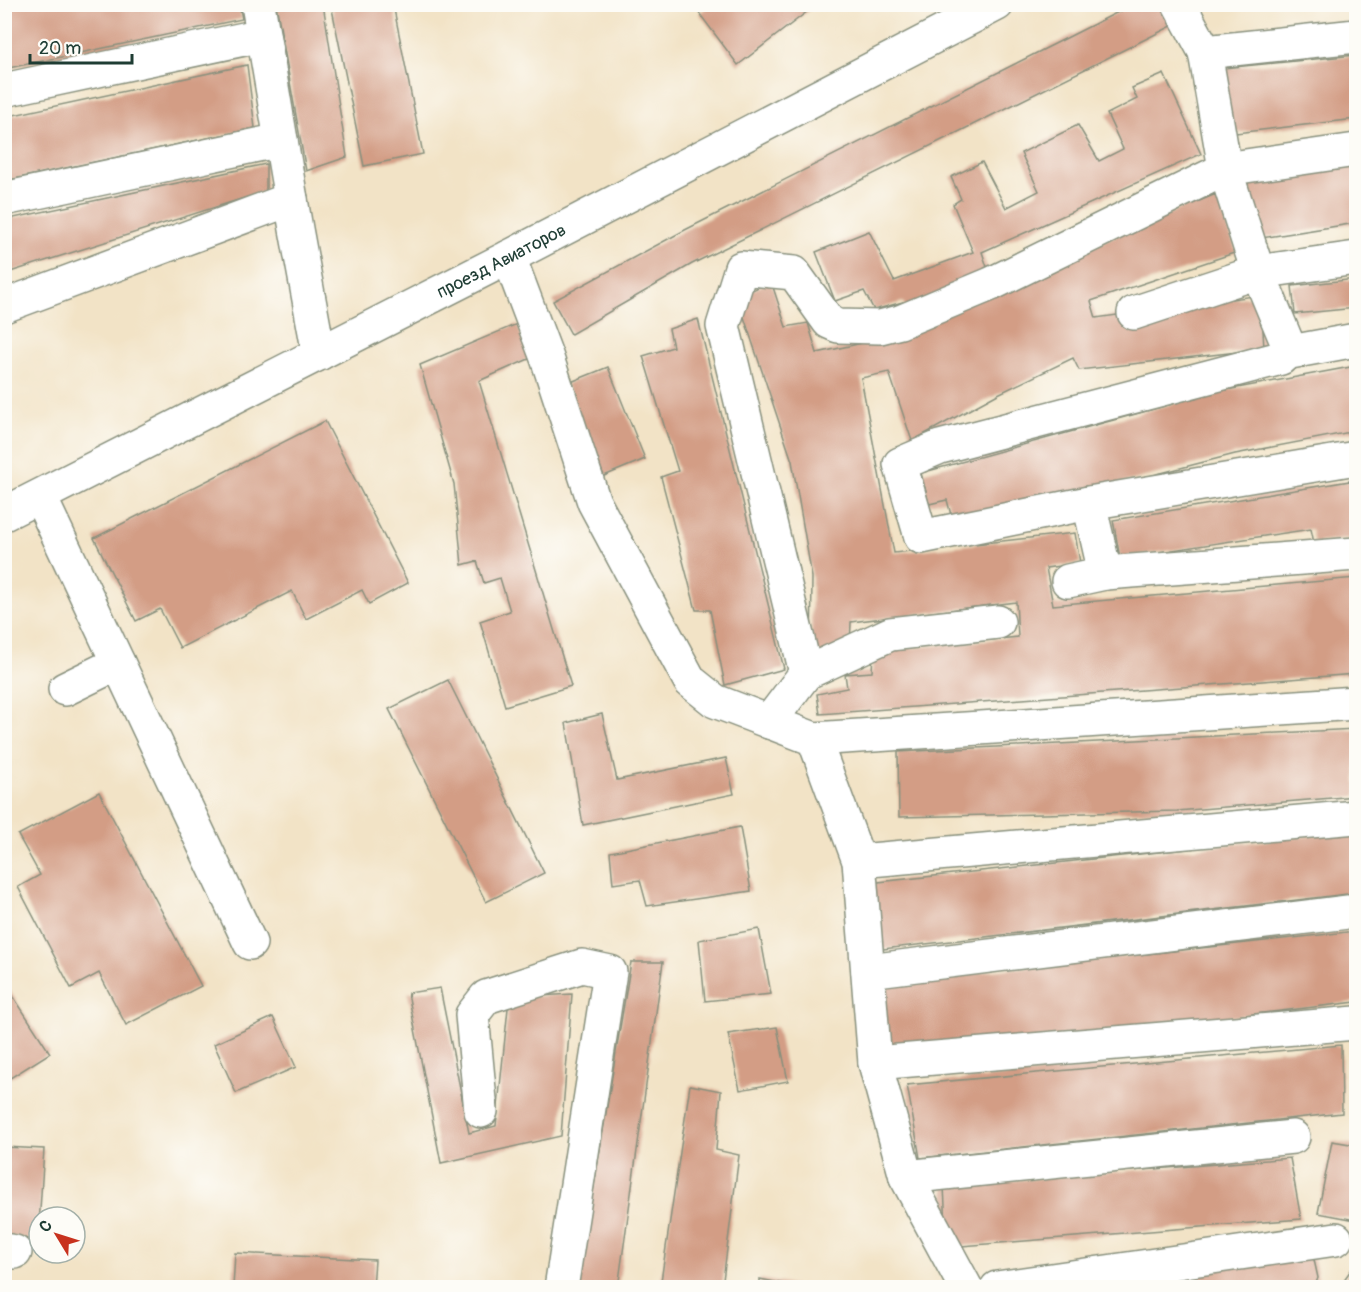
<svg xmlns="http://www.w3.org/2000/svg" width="1361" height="1292" font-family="Pangolin,sans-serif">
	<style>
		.building { fill: #d39d85 }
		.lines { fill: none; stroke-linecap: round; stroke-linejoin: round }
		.minor-casing { stroke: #88907d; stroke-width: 36 }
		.minor { stroke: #fff; stroke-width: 33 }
		.labels { text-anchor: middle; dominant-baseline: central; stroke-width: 6; stroke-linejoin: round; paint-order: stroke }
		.street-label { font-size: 18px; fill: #1f3d34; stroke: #fdfcf7 }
	</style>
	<rect width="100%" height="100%" fill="#fdfcf7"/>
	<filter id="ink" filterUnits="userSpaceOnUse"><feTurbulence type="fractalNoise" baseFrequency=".0167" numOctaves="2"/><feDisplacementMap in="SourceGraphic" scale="12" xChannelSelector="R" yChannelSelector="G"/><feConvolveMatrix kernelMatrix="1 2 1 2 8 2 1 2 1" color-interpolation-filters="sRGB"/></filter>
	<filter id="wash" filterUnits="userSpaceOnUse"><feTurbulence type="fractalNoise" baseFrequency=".008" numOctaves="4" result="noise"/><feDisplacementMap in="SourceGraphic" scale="24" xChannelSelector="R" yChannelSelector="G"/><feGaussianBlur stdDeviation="1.35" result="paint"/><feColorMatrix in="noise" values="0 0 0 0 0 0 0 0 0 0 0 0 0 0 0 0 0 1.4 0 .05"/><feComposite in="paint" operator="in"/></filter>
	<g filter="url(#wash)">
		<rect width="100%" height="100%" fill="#f2e3c6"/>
		<g id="blocks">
			<g class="building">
				<path d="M 20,4 L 239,4 L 242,19 L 4,69 L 4,8 Z"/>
				<path d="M 276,4 L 323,4 L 347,157 L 306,171 Z"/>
				<path d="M 331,4 L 393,4 L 423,154 L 364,166 Z"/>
				<path d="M 711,4 L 817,4 L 738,65 L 699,13 Z"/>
				<path d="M 1134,4 L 1168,4 L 1178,23 L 692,264 L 571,334 L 553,301 L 685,230 Z"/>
				<path d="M 1356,55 L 1356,119 L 1227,134 L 1224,68 Z"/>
				<path d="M 247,65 L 255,128 L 4,181 L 4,117 Z"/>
				<path d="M 1164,74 L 1201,154 L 982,252 L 991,279 L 908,313 L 903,302 L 874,310 L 864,291 L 835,301 L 816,252 L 869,231 L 894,281 L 973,252 L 953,204 L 961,199 L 951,177 L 982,162 L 1006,208 L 1039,191 L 1021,153 L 1078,125 L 1099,161 L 1123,149 L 1107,114 L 1137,99 L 1132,88 Z"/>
				<path d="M 1356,163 L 1356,223 L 1255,239 L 1245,183 Z"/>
				<path d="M 266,164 L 266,191 L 4,274 L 4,220 Z"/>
				<path d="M 1216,194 L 1237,252 L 1091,301 L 1096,318 L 1261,295 L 1264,349 L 1079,370 L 1073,358 L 998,394 L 912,441 L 889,372 L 861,378 L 894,553 L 1075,533 L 1080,563 L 1046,568 L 1053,605 L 1356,578 L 1356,674 L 820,714 L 817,694 L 847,688 L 845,674 L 872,672 L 873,652 L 1018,637 L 1016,602 L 851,622 L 850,646 L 811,656 L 812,577 L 792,461 L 744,317 L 736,298 L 771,281 L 786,327 L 808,323 L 817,353 L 894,336 L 1055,261 Z"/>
				<path d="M 1356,279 L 1356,308 L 1295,314 L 1292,286 Z"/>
				<path d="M 698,319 L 784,669 L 725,685 L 710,610 L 696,610 L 661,477 L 678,471 L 643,356 L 673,347 L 669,329 Z"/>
				<path d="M 517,324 L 531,358 L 479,381 L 571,686 L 505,706 L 480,621 L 510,611 L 500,578 L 484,583 L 477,561 L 462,565 L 454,484 L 420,365 Z"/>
				<path d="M 1356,366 L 1356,431 L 1235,454 L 954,526 L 947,500 L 929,504 L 921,473 L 1216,392 Z"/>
				<path d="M 608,367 L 645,459 L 604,476 L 566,384 Z"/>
				<path d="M 325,421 L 408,583 L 369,604 L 362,590 L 306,619 L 292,591 L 180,648 L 160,609 L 136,621 L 94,538 Z"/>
				<path d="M 1356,480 L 1356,538 L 1314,543 L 1311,529 L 1120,558 L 1113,520 Z"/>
				<path d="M 448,680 L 544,873 L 486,902 L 389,709 Z"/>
				<path d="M 602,714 L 617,780 L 726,758 L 734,794 L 583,825 L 566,723 Z"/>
				<path d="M 1356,729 L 1356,796 L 1177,811 L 899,817 L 898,752 Z"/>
				<path d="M 99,792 L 201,986 L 126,1025 L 99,973 L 71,988 L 18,887 L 40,875 L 18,835 Z"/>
				<path d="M 740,827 L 751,891 L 647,906 L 640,880 L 613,884 L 610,852 Z"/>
				<path d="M 1356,831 L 1356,893 L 875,950 L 869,883 Z"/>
				<path d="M 759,929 L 771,994 L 705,1001 L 699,940 Z"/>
				<path d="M 1356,931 L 1356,1002 L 890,1057 L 880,983 Z"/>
				<path d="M 631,962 L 663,962 L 618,1288 L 577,1288 Z"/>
				<path d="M 4,982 L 50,1053 L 4,1082 Z"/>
				<path d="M 440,988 L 469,1133 L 496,1126 L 509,998 L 572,994 L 561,1136 L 441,1163 L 408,993 Z"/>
				<path d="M 273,1017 L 296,1067 L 236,1093 L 214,1044 Z"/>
				<path d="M 777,1027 L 788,1081 L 740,1090 L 728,1034 Z"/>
				<path d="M 1341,1045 L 1342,1113 L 920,1158 L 907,1085 Z"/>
				<path d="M 690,1085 L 721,1091 L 716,1150 L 739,1155 L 722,1288 L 660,1288 Z"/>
				<path d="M 1332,1141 L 1356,1145 L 1356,1220 L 1318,1213 Z"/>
				<path d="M 4,1147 L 44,1149 L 38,1240 L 4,1236 Z"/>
				<path d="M 1290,1158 L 1301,1219 L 961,1246 L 946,1227 L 944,1186 Z"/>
				<path d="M 1311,1246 L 1318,1278 L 1314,1288 L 1119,1288 Z"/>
				<path d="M 235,1253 L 375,1260 L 373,1288 L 233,1288 Z"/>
				<path d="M 1356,1263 L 1356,1288 L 1338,1288 Z"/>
				<path d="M 760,1279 L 795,1286 L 795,1288 L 760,1288 Z"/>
			</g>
		</g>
	</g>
	<g filter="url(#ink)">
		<use href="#blocks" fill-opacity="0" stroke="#88907d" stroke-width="1.5"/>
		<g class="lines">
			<defs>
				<g id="minor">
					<path d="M 258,4 L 296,229 L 319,354"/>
					<path d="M 1179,4 L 1205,52 L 1225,169 L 1258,272 L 1286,340 C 1287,348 1286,352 1281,358 L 940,447 L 900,464 L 921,537 L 1089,503 L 1356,458"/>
					<path d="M 1205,52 L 1356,36"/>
					<path d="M 4,90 L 263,35"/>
					<path d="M 4,199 L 281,140"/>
					<path d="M 509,257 L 547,358 L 594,502 L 690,681 L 715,701 L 814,739 L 859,861 L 875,1063 L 906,1177 L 966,1288"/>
					<path d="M 4,306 L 291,199"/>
					<path d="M 1134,313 L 1258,272 L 1356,258"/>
					<path d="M 1285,353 L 1356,340"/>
					<path d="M 40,497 L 250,943"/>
					<path d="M 1089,503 L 1105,573 L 1356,554"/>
					<path id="s1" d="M 4,514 L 509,257 L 997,4"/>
					<path d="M 1068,581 L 1105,573"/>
					<path d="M 806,673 L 890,634 L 998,622"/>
					<path d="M 65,689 L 118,663"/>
					<path d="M 769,722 L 806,673 L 723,326 L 741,268 L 794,273 L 829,322 L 838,326 L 880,327 L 900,322 L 991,284 L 1225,169 L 1356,150"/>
					<path d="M 814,739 L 1356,703"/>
					<path d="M 859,861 L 1356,817"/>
					<path d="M 868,971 L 1356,911"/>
					<path d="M 875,1063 L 1356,1023"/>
					<path d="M 481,1111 L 472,1015 L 486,997 L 582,966 L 610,972 L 561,1288"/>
					<path d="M 906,1177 L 1293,1137"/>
					<path d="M 4,1250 L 15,1252"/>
					<path d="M 997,1288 L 1336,1239"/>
				</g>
			</defs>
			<use href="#minor" class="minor-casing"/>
			<use href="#minor" class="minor"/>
		</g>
	</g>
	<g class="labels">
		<g class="street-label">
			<text stroke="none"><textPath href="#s1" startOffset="558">проезд Авиаторов</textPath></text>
		</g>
	</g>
	<rect width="1361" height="1292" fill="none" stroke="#fdfcf7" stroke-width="24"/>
	<g transform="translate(57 1235) rotate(308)"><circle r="28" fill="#fdfcf7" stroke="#a4b0a9" stroke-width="1.5"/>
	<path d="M0-4.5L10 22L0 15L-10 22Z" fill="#c8321e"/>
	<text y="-9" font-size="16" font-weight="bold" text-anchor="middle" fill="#1f3d34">С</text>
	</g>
	<path d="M30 54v9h102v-9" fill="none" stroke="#1f3d34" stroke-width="3"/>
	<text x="39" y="54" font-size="18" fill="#1f3d34" stroke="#fdfcf7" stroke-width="4.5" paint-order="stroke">20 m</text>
</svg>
